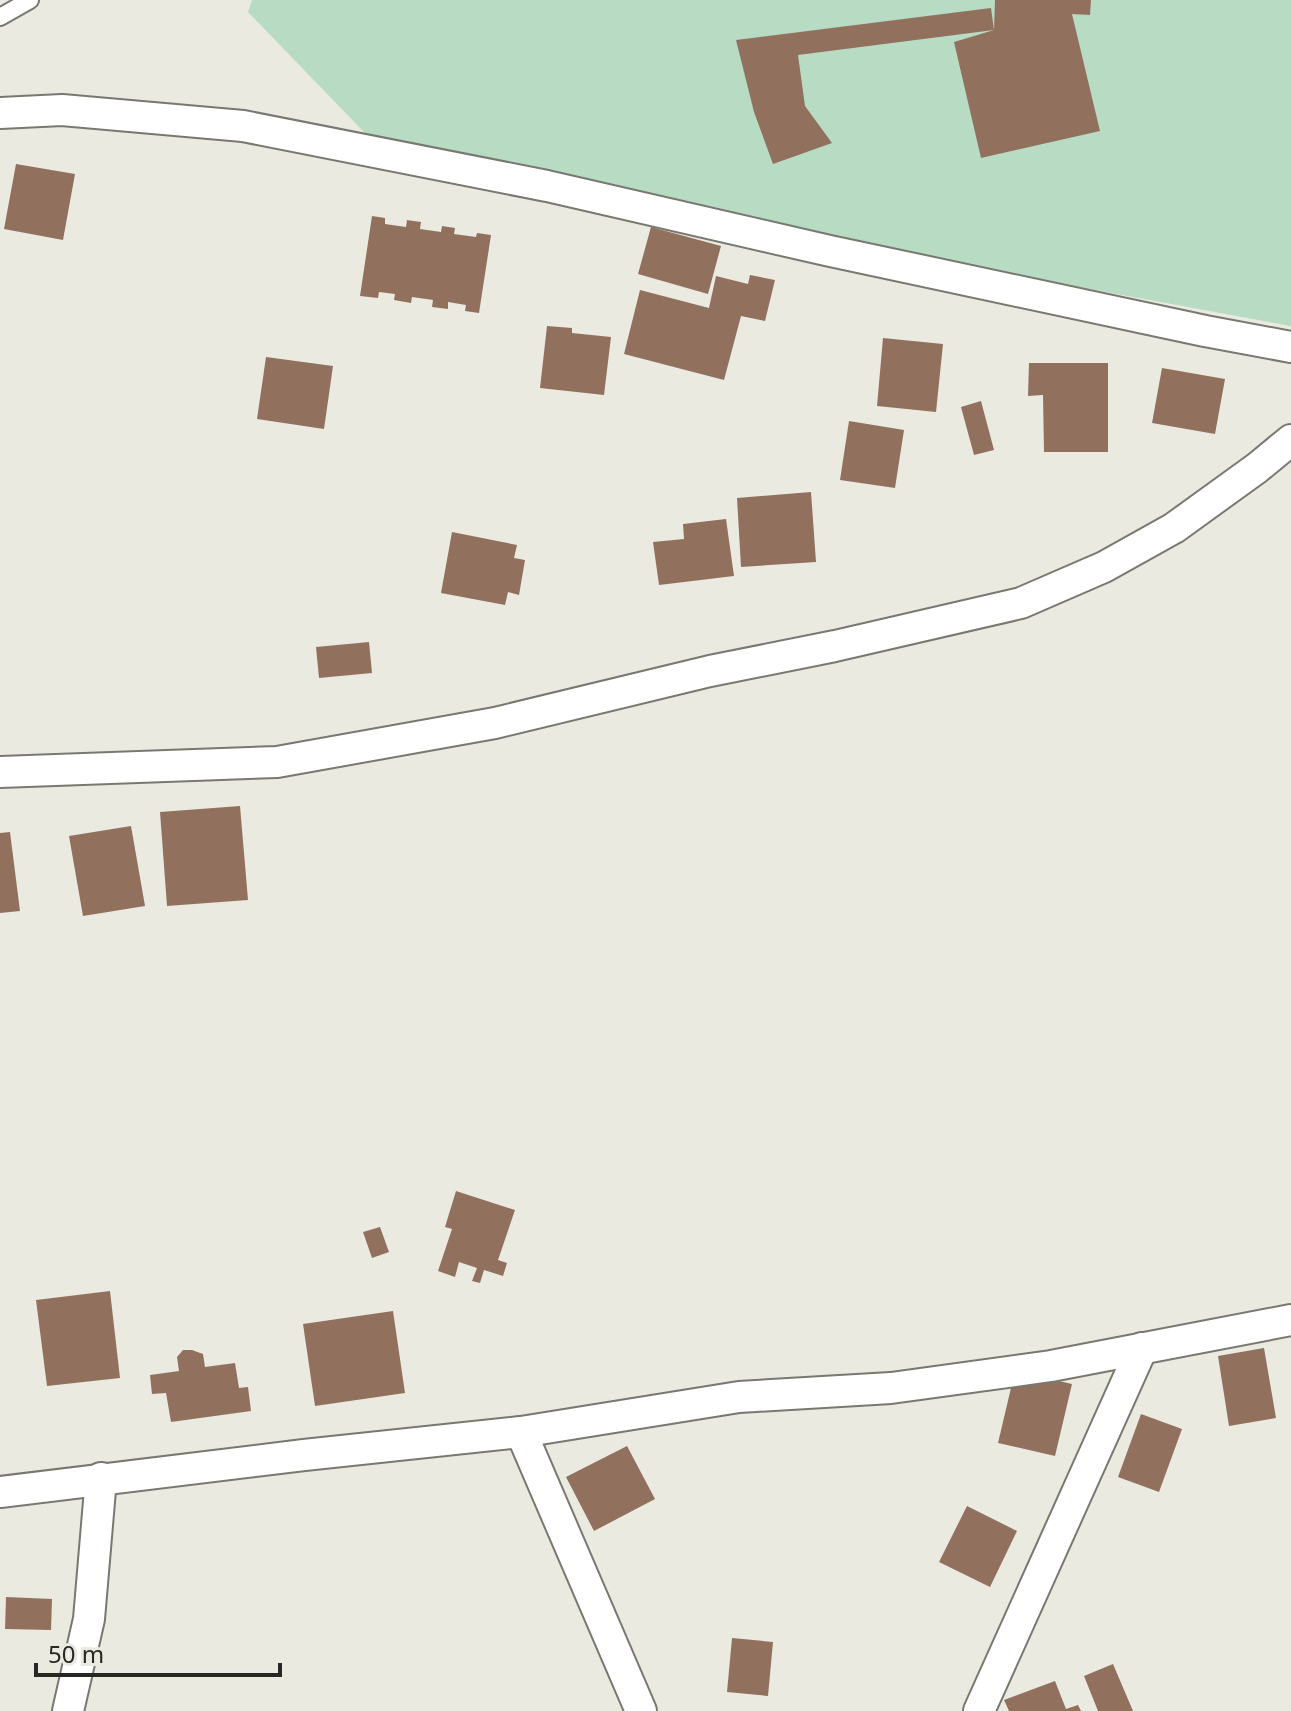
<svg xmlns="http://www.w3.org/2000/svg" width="1291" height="1711" font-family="'Noto Sans',sans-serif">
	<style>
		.green { fill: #b8dbc4 }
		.building { fill: #91715e }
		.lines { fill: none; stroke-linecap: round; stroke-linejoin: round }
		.lane-casing { stroke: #797870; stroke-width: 20 }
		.street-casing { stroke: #797870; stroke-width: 34 }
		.lane { stroke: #fff; stroke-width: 16 }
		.street { stroke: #fff; stroke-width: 30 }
	</style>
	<rect width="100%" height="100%" fill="#ebeae1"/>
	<path class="green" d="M 252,0 L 1291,0 L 1291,326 L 392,161 L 248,12 Z"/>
	<g class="building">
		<path d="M 995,0 L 1091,0 L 1090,15 L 1072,14 L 1100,131 L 981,158 L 954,42 L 994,30 Z"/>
		<path d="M 991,8 L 994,30 L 798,55 L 805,106 L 832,143 L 773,164 L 754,112 L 736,40 Z"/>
		<path d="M 16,164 L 75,174 L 63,240 L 4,229 Z"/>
		<path d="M 372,216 L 385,218 L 385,224 L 406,227 L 407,220 L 421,222 L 420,229 L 441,232 L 442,226 L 455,228 L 454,234 L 476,237 L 477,233 L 491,235 L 479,313 L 465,311 L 466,305 L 448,302 L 448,309 L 432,307 L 433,300 L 412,297 L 411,303 L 394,300 L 395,294 L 379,292 L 378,298 L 360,296 Z"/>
		<path d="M 651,227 L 721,246 L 708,294 L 638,274 Z"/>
		<path d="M 750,275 L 775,280 L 765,321 L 741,316 L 724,380 L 624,354 L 640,290 L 709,308 L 716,276 L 748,284 Z"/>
		<path d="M 547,326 L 572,328 L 572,333 L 611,337 L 604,395 L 540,388 Z"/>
		<path d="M 883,338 L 943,344 L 936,412 L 877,406 Z"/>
		<path d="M 266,357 L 333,366 L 324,429 L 257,419 Z"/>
		<path d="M 1029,363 L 1108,363 L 1108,452 L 1044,452 L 1043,395 L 1028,396 Z"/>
		<path d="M 1162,368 L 1225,379 L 1215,434 L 1152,423 Z"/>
		<path d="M 981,401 L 994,450 L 974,455 L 961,407 Z"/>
		<path d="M 849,421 L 904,430 L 895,488 L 840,480 Z"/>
		<path d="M 811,492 L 816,562 L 741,567 L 737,498 Z"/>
		<path d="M 726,519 L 734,576 L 659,585 L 653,542 L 684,539 L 683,524 Z"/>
		<path d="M 452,532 L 517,545 L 514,558 L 525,560 L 519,595 L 508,592 L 505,605 L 441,593 Z"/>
		<path d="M 369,642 L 372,673 L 319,678 L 316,647 Z"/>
		<path d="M 240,806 L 248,900 L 167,906 L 160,812 Z"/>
		<path d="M 131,826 L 145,906 L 83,916 L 69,836 Z"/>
		<path d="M 10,832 L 20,911 L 0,913 L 0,833 Z"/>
		<path d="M 456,1191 L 515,1210 L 498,1260 L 507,1263 L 503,1276 L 484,1270 L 480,1283 L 472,1281 L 477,1268 L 459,1262 L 455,1277 L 438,1271 L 452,1229 L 445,1227 Z"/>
		<path d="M 380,1227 L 389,1252 L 372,1258 L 363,1232 Z"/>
		<path d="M 110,1291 L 120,1378 L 47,1386 L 36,1300 Z"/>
		<path d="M 393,1311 L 405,1393 L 315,1406 L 303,1324 Z"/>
		<path d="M 1264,1348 L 1276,1418 L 1229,1426 L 1218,1356 Z"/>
		<path d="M 183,1350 L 192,1350 L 203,1354 L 205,1367 L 235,1363 L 239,1388 L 248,1387 L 251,1411 L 171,1422 L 166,1393 L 152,1394 L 150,1375 L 179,1371 L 177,1357 Z"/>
		<path d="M 1015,1371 L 1072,1384 L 1055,1456 L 998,1443 Z"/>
		<path d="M 1141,1414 L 1182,1429 L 1159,1492 L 1118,1477 Z"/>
		<path d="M 627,1446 L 655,1499 L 594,1531 L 566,1477 Z"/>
		<path d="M 967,1506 L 1017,1531 L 990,1587 L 939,1562 Z"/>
		<path d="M 6,1597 L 52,1599 L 51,1630 L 5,1629 Z"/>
		<path d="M 732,1638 L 773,1642 L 768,1696 L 727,1692 Z"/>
		<path d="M 1113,1664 L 1133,1711 L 1098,1711 L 1084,1676 Z"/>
		<path d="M 1055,1681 L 1066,1709 L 1078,1705 L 1081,1711 L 1009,1711 L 1004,1700 Z"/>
	</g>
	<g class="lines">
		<defs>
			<path id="lane" d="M 0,17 L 30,0"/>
			<g id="street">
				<path d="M 0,113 L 62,110 L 243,126 L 547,186 L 830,251 L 1205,331 L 1291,347"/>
				<path d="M 0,772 L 277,762 L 495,723 L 710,671 L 835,646 L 1021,603 L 1104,567 L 1174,528 L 1257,468 L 1291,440"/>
				<path d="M 521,1432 L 641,1711"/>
				<path d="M 0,1492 L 304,1455 L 521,1432 L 739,1397 L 891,1388 L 1051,1366 L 1291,1320"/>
				<path d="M 68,1711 L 89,1619 L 101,1478"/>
				<path d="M 979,1711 L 1142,1348"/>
			</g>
		</defs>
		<use href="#lane" class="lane-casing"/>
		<use href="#street" class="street-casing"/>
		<use href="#lane" class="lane"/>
		<use href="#street" class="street"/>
	</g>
	<path d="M36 1663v12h244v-12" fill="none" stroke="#282724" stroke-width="4"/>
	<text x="48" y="1663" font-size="24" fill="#282724" stroke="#ebeae1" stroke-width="6" paint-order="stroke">50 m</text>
</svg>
